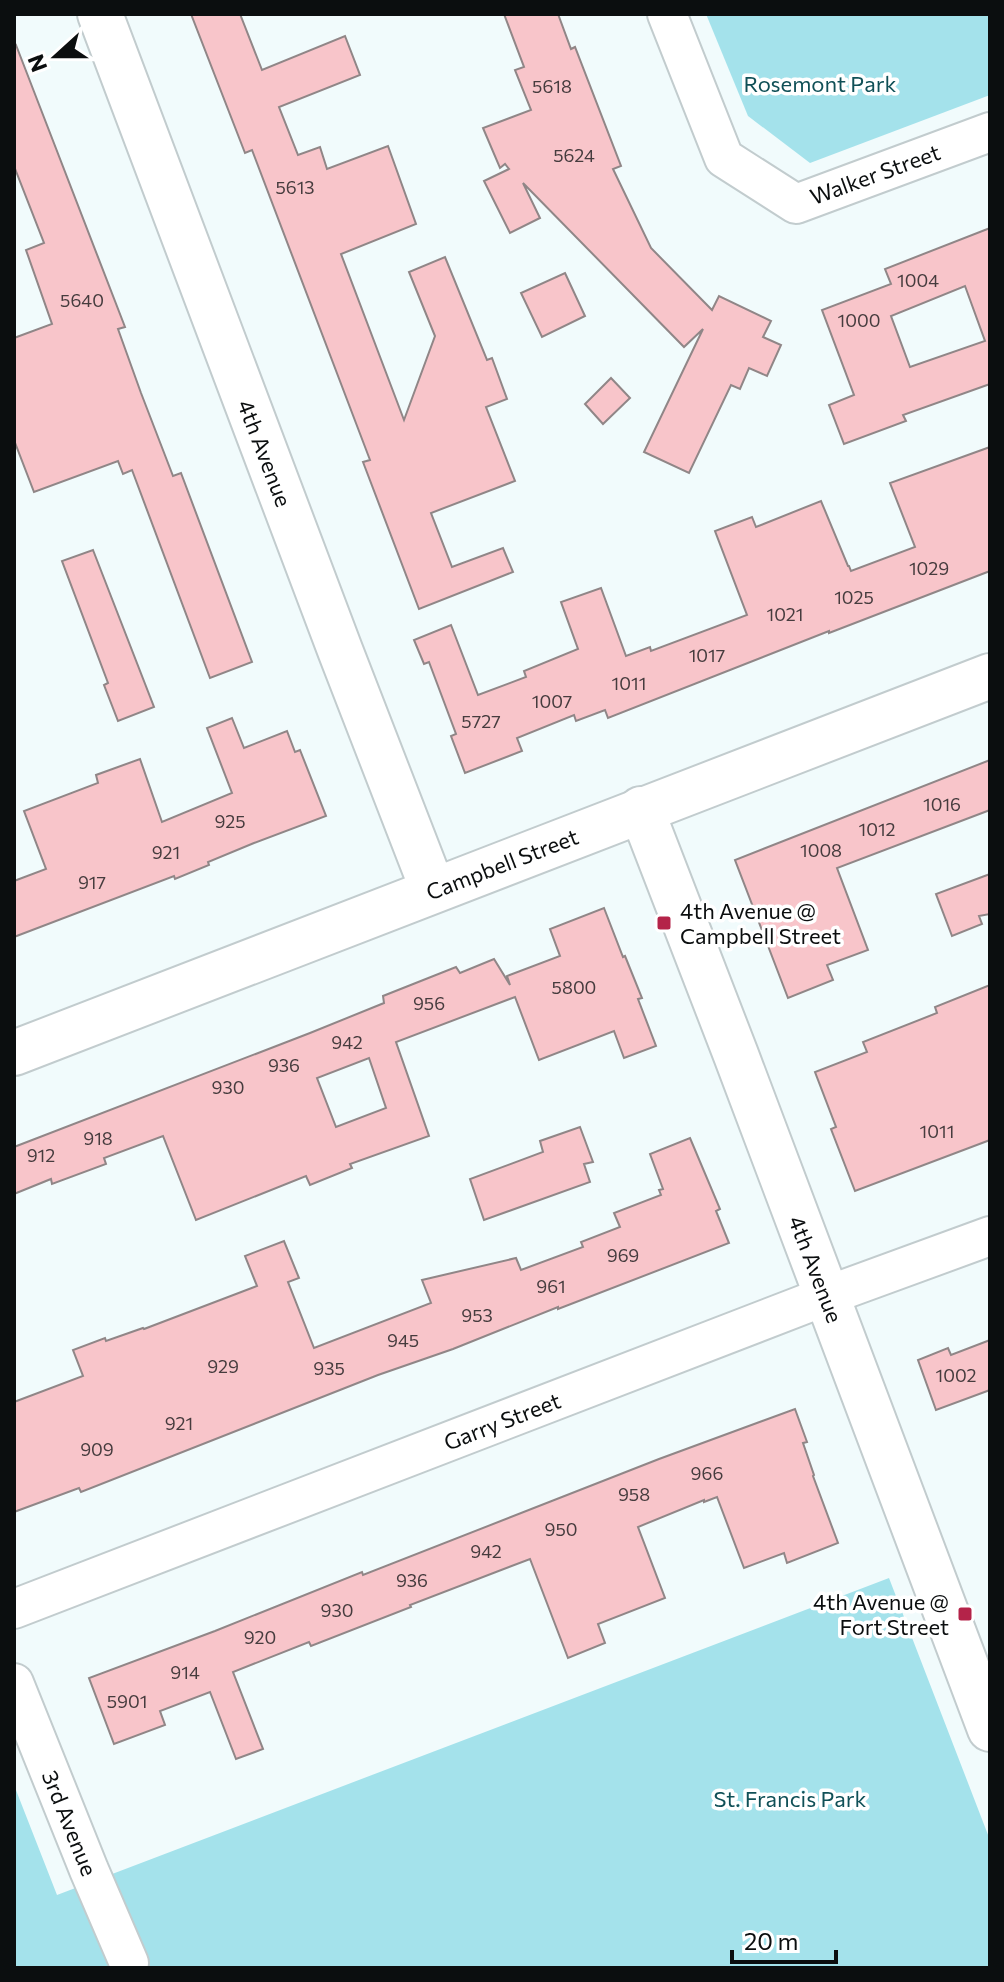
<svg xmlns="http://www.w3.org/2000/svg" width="1004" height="1982" font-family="Commissioner,sans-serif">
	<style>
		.green { fill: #a4e2eb }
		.building { fill: #f8c5ca; stroke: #908687; stroke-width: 2; fill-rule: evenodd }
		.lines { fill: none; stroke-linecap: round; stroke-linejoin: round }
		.street-casing { stroke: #c2ccce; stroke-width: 42 }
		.secondary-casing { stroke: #c2ccce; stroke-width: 48 }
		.street { stroke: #fff; stroke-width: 38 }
		.secondary { stroke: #fff; stroke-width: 44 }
		.poi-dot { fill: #b42349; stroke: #fff; stroke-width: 3 }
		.labels { text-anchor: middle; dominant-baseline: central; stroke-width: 7; stroke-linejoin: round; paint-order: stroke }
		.number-label { font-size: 18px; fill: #463c3e }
		.park-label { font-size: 22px; fill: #105057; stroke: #fff }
		.street-label { font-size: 22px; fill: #0b0e0f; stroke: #fff }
		.poi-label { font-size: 22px; fill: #0b0e0f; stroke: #fff; text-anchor: start }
	</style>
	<rect width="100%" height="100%" fill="#f1fbfc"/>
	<g class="green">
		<path d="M 706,14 L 990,14 L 990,95 L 810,163 L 748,116 Z"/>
		<path d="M 889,1578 L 990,1840 L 990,1968 L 14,1968 L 14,1785 L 57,1895 Z"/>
	</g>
	<g class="building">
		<path d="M 191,14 L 240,14 L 262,70 L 345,36 L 360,75 L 279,107 L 298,155 L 320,147 L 327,169 L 388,146 L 416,224 L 341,254 L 404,420 L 435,336 L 409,272 L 445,257 L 487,360 L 492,358 L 507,399 L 486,407 L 515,481 L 431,513 L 452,567 L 503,548 L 513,572 L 419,609 L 363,462 L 370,460 L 252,150 L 245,153 Z"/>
		<path d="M 504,14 L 558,14 L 571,49 L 575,47 L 621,166 L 613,169 L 651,248 L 712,310 L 719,296 L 771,321 L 763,337 L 781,345 L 767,376 L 749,368 L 740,389 L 731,385 L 689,473 L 644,452 L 703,329 L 684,347 L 523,183 L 540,218 L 510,233 L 484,181 L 509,169 L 505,164 L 500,168 L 483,128 L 531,110 L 515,70 L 524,67 Z"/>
		<path d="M 16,45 L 125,327 L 118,329 L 141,393 L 173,476 L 181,473 L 252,662 L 210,678 L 132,470 L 123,474 L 118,461 L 34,492 L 14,440 L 14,338 L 52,324 L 26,250 L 44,243 L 14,166 L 14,46 Z"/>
		<path d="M 990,228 L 990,384 L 903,415 L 906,421 L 844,444 L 829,405 L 854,395 L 822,310 L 891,284 L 885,269 ZM 965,286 L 985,341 L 910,367 L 891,316 Z"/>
		<path d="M 565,273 L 585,316 L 542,337 L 521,293 Z"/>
		<path d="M 611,378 L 630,398 L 603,424 L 585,404 Z"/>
		<path d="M 990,447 L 990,571 L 829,633 L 829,631 L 608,718 L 605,710 L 576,721 L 574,715 L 517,738 L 522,751 L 465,773 L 451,736 L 456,734 L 429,662 L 424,664 L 414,640 L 451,625 L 478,695 L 526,677 L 524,671 L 578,649 L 561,602 L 601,588 L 626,656 L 650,647 L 651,651 L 747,615 L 715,531 L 752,517 L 756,527 L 821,501 L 848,566 L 849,566 L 851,571 L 915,547 L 890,483 Z"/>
		<path d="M 93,550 L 154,707 L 118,721 L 104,685 L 108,683 L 62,561 Z"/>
		<path d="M 232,718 L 244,748 L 287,731 L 295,752 L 300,750 L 326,816 L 254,843 L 208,862 L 209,865 L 175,879 L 174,876 L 14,937 L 14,881 L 46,869 L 24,811 L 98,783 L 96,775 L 140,759 L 162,822 L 232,793 L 207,728 Z"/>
		<path d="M 990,760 L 990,810 L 837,868 L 868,950 L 827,965 L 833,980 L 788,998 L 735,860 Z"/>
		<path d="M 990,874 L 990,914 L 979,916 L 982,924 L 952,936 L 936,894 Z"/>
		<path d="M 604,908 L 623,957 L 625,956 L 642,998 L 638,999 L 656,1046 L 624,1058 L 614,1031 L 539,1060 L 515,997 L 396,1042 L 429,1136 L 350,1164 L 352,1168 L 310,1185 L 306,1176 L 196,1220 L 163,1136 L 104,1158 L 106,1164 L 52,1184 L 51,1179 L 14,1194 L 14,1147 L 310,1033 L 384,1003 L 383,996 L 456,967 L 460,973 L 494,959 L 510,985 L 507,976 L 560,956 L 550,929 ZM 369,1058 L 386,1108 L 336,1127 L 317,1078 Z"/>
		<path d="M 990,985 L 990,1140 L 855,1191 L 831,1129 L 836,1127 L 815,1072 L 867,1052 L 863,1042 L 937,1013 L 935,1007 Z"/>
		<path d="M 580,1127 L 593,1162 L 584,1164 L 590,1182 L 484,1220 L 470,1179 L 543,1152 L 540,1141 Z"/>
		<path d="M 690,1138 L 720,1209 L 716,1211 L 729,1243 L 558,1309 L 558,1307 L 453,1349 L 378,1375 L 81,1492 L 79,1488 L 14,1512 L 14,1402 L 83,1376 L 73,1350 L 105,1338 L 106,1341 L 143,1328 L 144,1329 L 257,1286 L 245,1256 L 284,1241 L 299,1278 L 288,1282 L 314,1348 L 431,1303 L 422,1280 L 516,1258 L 521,1270 L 583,1247 L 581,1242 L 620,1227 L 614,1213 L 661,1195 L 659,1190 L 663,1189 L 650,1154 Z"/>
		<path d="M 990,1340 L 990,1390 L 936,1410 L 918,1360 L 948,1348 L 951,1355 Z"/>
		<path d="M 795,1409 L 807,1442 L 803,1443 L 814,1475 L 813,1476 L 838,1543 L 787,1563 L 784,1553 L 744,1568 L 717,1497 L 704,1502 L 704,1500 L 638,1527 L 665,1598 L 598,1624 L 605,1643 L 568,1658 L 530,1559 L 410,1605 L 411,1607 L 311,1646 L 309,1642 L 233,1672 L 263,1749 L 236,1759 L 210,1692 L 160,1711 L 165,1725 L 114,1744 L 89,1678 L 215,1631 L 362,1572 L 363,1575 L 659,1459 Z"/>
	</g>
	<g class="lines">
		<defs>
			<g id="street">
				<path d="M 667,14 L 724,158 L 796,204 L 990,132"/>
				<path d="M 14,1609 L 826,1296 L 990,1236"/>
				<path d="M 14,1683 L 89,1870 L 129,1963"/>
			</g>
			<g id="secondary">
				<path d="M 100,14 L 340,650 L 433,890"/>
				<path d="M 641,809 L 736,1055 L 990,1729"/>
				<path d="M 14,1053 L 990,676"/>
			</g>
		</defs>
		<use href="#street" class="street-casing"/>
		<use href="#secondary" class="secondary-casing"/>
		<use href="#street" class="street"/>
		<use href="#secondary" class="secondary"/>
	</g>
	<g class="poi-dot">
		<rect x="656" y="915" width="16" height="16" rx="4"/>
		<rect x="957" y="1606" width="16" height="16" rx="4"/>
	</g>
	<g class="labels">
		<g class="number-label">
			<text x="552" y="86">5618</text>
			<text x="574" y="155">5624</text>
			<text x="295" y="187">5613</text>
			<text x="918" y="280">1004</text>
			<text x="82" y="300">5640</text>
			<text x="859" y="320">1000</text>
			<text x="929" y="568">1029</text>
			<text x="854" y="597">1025</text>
			<text x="785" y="614">1021</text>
			<text x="707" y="655">1017</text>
			<text x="629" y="683">1011</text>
			<text x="552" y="701">1007</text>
			<text x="481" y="721">5727</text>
			<text x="942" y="804">1016</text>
			<text x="230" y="821">925</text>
			<text x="877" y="829">1012</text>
			<text x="821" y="850">1008</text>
			<text x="166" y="852">921</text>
			<text x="92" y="882">917</text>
			<text x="574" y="987">5800</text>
			<text x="429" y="1003">956</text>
			<text x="347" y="1042">942</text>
			<text x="284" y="1065">936</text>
			<text x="228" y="1087">930</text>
			<text x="937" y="1131">1011</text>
			<text x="98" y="1138">918</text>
			<text x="41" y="1155">912</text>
			<text x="623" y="1255">969</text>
			<text x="551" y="1286">961</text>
			<text x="477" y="1315">953</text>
			<text x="403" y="1340">945</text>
			<text x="223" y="1366">929</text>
			<text x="329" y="1368">935</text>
			<text x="956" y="1375">1002</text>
			<text x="179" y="1423">921</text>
			<text x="97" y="1449">909</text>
			<text x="707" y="1473">966</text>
			<text x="634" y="1494">958</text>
			<text x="561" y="1529">950</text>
			<text x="486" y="1551">942</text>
			<text x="412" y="1580">936</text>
			<text x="337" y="1610">930</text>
			<text x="260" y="1637">920</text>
			<text x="185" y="1672">914</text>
			<text x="127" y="1701">5901</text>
		</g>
		<g class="park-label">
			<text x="820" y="83">Rosemont Park</text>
			<text x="790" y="1798">St. Francis Park</text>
		</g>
		<g class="street-label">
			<text transform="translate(875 174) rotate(-20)">Walker Street</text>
			<text transform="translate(265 453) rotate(69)">4th Avenue</text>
			<text transform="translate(502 864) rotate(-21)">Campbell Street</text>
			<text transform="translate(816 1269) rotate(69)">4th Avenue</text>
			<text transform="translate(502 1421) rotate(-21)">Garry Street</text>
			<text transform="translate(70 1823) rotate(68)">3rd Avenue</text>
		</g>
		<g class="poi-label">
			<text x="680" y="910">4th Avenue @<tspan x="680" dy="25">Campbell Street</tspan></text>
			<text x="949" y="1601" text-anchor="end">4th Avenue @<tspan x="949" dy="25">Fort Street</tspan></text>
		</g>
	</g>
	<rect width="1004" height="1982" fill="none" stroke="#0b0e0f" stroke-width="32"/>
	<g transform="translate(56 56) rotate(249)" stroke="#ffffff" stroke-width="6" paint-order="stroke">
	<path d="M0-6L14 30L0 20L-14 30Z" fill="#0b0e0f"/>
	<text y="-12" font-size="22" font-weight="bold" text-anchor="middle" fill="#0b0e0f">N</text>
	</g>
	<path d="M732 1950v12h104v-12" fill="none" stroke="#0b0e0f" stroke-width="4"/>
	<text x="744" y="1950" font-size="24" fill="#0b0e0f" stroke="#ffffff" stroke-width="6" paint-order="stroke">20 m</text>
</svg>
